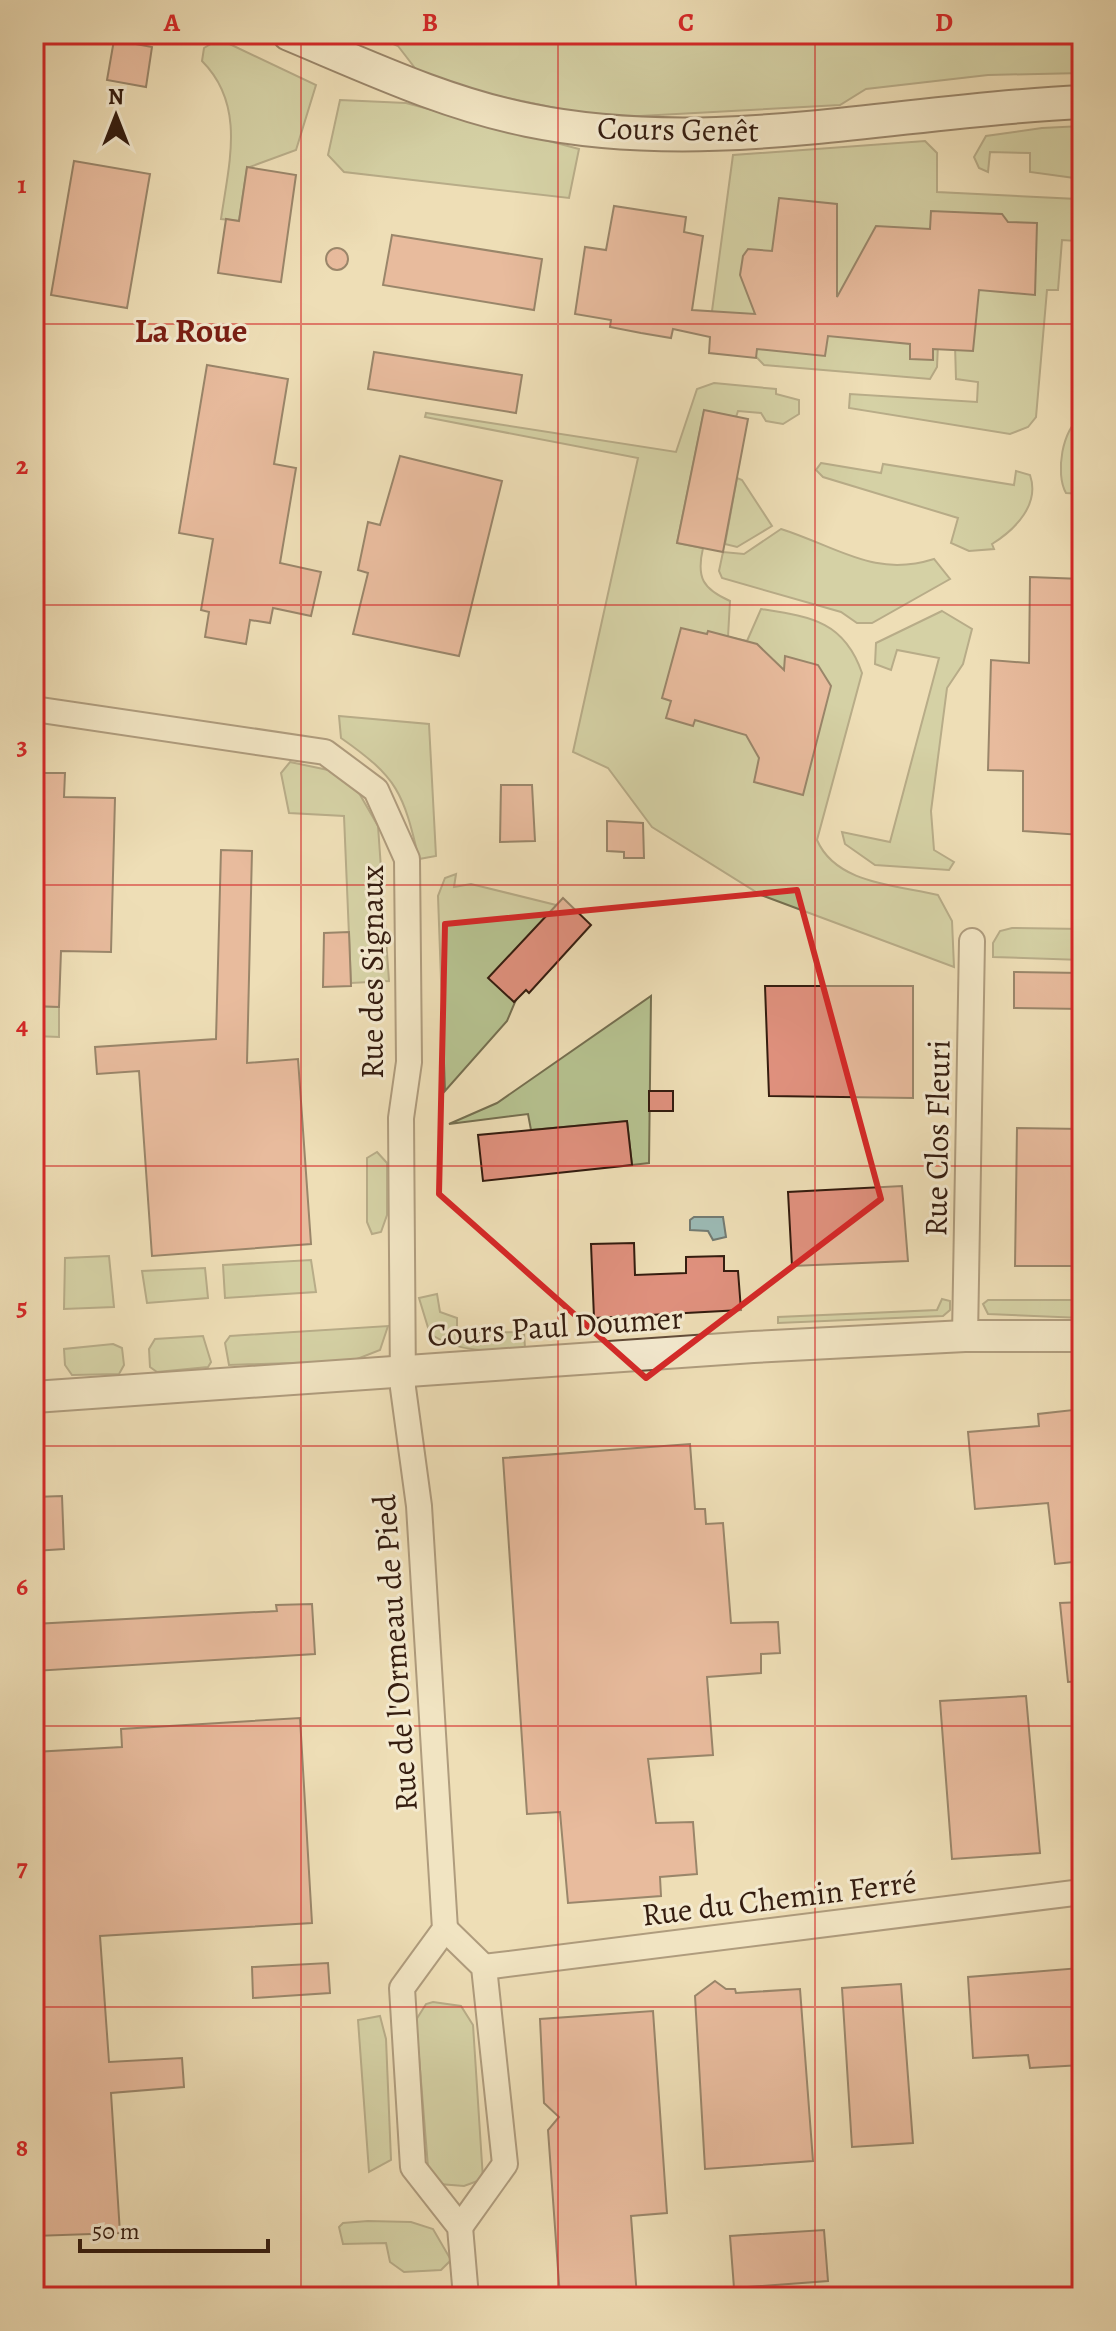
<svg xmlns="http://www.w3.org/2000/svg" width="1116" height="2331" font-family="Alegreya,serif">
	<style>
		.green { fill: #b6c290; stroke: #756f50; stroke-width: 2 }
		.water { fill: #9cbbb6; stroke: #727b73; stroke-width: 2 }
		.building { fill: #e0917e; stroke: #341c0f; stroke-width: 2 }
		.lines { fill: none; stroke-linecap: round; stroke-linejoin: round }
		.minor-casing { stroke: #624c39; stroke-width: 28 }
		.tertiary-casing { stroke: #624c39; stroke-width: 34 }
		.secondary-casing { stroke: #341c0f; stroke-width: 36 }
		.minor { stroke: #f4ead0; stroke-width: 24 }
		.tertiary { stroke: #f4ead0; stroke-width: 30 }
		.secondary { stroke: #f4ead0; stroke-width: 32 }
		.marked { fill: none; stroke: #d62828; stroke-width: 6; stroke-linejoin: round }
		.grid { fill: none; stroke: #d62828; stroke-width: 2; stroke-opacity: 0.55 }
		.labels { text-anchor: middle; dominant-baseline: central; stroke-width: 6; stroke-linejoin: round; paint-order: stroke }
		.street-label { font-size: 32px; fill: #341c0f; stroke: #f4ead0 }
		.neighbourhood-label { font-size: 34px; font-weight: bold; fill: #7a1f14; stroke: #f4ead0 }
		.neatline { fill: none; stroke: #d62828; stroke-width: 3 }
		.grid-label { font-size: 26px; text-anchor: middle; font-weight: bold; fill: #d62828 }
	</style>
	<rect width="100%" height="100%" fill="#eedeb6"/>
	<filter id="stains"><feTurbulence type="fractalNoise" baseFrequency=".0025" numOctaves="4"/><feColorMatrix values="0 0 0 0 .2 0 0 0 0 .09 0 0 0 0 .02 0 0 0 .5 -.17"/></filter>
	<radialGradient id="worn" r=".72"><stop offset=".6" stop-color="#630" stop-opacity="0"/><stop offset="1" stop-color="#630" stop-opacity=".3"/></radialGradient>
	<g class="green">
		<path d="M 370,34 L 1082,34 L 1082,73 L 988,75 L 866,89 L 840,105 L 603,118 L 465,89 L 418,72 L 398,46 Z"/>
		<path d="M 219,39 L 316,85 L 296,150 L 247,168 L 239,221 L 221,219 C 229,163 246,105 202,61 L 204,48 Z"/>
		<path d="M 340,100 L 406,103 L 579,149 L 569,198 L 344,172 L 328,155 Z"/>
		<path d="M 1082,126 L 1082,179 L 1030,172 L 1030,153 L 990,152 L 988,172 L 979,168 L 974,157 L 986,136 L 1042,128 Z"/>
		<path d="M 925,141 L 937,153 L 937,192 L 1077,199 L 1076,241 L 1062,240 L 1058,290 L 1047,290 L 1036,417 L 1028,427 L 1010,434 L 849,408 L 850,394 L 977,402 L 978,382 L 956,379 L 955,345 L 938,344 L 937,367 L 930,379 L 764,365 L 712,311 L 733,155 Z"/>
		<path d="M 714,383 L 776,389 L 776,394 L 799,400 L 799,414 L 783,424 L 766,421 L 761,413 L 738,411 L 736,417 L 704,411 L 677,543 L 703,548 C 696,578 703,589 730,601 L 728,637 L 747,641 L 761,609 C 811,617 844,621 862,673 L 817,840 C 836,884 896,885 938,895 L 952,921 L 954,967 L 761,895 L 652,827 L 608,768 L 573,752 L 638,458 L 425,417 L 426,413 L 676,452 L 697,389 Z"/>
		<path d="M 1082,416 L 1082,494 L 1066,493 C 1055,474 1062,428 1082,416 Z"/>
		<path d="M 821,463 L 881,473 L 883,464 L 1014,485 L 1016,471 L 1030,475 C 1040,504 1016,529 992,544 L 994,549 L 969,551 L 951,543 L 958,518 L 823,477 L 816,470 Z"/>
		<path d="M 737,478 L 742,480 L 772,526 L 737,547 L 725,544 Z"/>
		<path d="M 781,529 C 838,547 874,578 934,559 L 950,579 L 872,623 L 857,623 L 841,612 L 722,578 L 719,571 L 723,552 L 744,554 Z"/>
		<path d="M 942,611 L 972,629 L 963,664 L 947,688 L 931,811 L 934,850 L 954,862 L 949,870 L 875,865 L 845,844 L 842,832 L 890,842 L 939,658 L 897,650 L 891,670 L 875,664 L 876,643 Z"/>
		<path d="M 339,716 L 429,724 L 436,856 L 419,859 C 403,792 398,778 341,738 Z"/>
		<path d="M 290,762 L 328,770 L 359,793 L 378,826 L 389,981 L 351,983 L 344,816 L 289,813 L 281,773 Z"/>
		<path d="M 456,874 L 454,887 L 471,884 L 556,905 L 507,1021 L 445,1091 L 438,896 L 445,878 Z"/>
		<path d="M 1012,928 L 1082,929 L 1082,960 L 993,957 L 993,943 L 1000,931 Z"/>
		<path d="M 651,996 L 649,1163 L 632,1165 L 627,1121 L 531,1130 L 528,1114 L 449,1124 L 497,1103 Z"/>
		<path d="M 34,1006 L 59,1007 L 59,1037 L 34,1036 Z"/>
		<path d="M 377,1152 L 387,1163 L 387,1215 L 381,1232 L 372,1234 L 367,1222 L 367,1158 Z"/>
		<path d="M 109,1256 L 114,1307 L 64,1309 L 65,1258 Z"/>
		<path d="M 311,1260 L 316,1292 L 225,1298 L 223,1265 Z"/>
		<path d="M 205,1268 L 208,1298 L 147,1303 L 142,1271 Z"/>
		<path d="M 437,1294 L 440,1312 L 457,1318 L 457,1333 L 524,1332 L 525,1348 C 489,1351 462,1354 430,1334 L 419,1298 Z"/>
		<path d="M 942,1299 L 950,1301 L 950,1310 L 943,1316 L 778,1323 L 778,1317 L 937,1310 Z"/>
		<path d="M 988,1300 L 1082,1300 L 1082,1318 L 988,1314 L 983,1304 Z"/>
		<path d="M 388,1326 L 380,1350 L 352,1361 L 229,1365 L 225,1343 L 230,1336 Z"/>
		<path d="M 203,1336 L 211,1362 L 208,1367 L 157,1372 L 150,1367 L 149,1349 L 155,1339 Z"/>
		<path d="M 113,1344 L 122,1348 L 124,1365 L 119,1374 L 72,1375 L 65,1365 L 64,1349 Z"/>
		<path d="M 433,2002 L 461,2006 L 473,2025 L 483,2179 L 464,2186 L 439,2184 L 428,2167 L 416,2020 L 426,2004 Z"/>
		<path d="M 380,2016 L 386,2039 L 391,2160 L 369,2172 L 358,2020 Z"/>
		<path d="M 368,2221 L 411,2222 L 433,2229 L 451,2260 L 441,2270 L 404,2272 L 390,2262 L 386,2243 L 343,2244 L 339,2227 L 343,2223 Z"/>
	</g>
	<path class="water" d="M 694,1217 L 723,1217 L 726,1237 L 713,1240 L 708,1231 L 690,1230 L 690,1220 Z"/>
	<g class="building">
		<path d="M 114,40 L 152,47 L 146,87 L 107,80 Z"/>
		<path d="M 74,161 L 150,174 L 127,308 L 51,295 Z"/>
		<path d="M 247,167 L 296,175 L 281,282 L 218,273 L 226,219 L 239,221 Z"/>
		<path d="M 779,198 L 837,204 L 837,297 L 876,226 L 930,229 L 931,211 L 1002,214 L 1008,222 L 1037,223 L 1035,295 L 979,290 L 973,351 L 933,349 L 933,360 L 910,359 L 910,344 L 828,336 L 825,356 L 757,349 L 756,358 L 709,353 L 710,337 L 673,329 L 671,338 L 641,333 L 610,327 L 611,320 L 575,314 L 585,247 L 606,250 L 614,206 L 686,217 L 684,232 L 703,236 L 692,310 L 755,314 L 740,275 L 743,256 L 748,249 L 772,251 Z"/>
		<path d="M 392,235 L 542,259 L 534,310 L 383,285 Z"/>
		<circle cx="337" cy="259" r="11"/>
		<path d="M 374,352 L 522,375 L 516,413 L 368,389 Z"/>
		<path d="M 207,365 L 288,379 L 274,464 L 296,468 L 280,563 L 321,572 L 311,616 L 273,608 L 270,623 L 250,620 L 246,644 L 205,637 L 209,612 L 201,610 L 213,539 L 179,533 Z"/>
		<path d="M 704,410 L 748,419 L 723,552 L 677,543 Z"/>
		<path d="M 400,456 L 502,481 L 459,656 L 353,634 L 368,573 L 358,570 L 368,522 L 380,525 Z"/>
		<path d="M 1030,577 L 1082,579 L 1082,675 L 1073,675 L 1082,702 L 1074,737 L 1082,738 L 1082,835 L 1023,831 L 1023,771 L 988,770 L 991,660 L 1029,663 Z"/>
		<path d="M 681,628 L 707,634 L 708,631 L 757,644 L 784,670 L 785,656 L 818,665 L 831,686 L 803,795 L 754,782 L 759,758 L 746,735 L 695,720 L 693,726 L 666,718 L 671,701 L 662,698 Z"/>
		<path d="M 34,773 L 65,773 L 64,797 L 115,798 L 111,952 L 61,951 L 59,1007 L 34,1006 Z"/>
		<path d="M 501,785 L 532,785 L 535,841 L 500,842 Z"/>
		<path d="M 607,821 L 643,823 L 644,858 L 624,858 L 624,852 L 607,851 Z"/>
		<path d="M 221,850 L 252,851 L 247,1063 L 298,1059 L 311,1244 L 152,1256 L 139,1071 L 97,1074 L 95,1047 L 216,1039 Z"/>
		<path d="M 563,898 L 591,925 L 529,993 L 526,990 L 514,1002 L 488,978 Z"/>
		<path d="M 349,932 L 351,986 L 323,987 L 324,933 Z"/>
		<path d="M 1014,972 L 1082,973 L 1082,1009 L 1014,1008 Z"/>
		<path d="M 765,986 L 913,986 L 913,1098 L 769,1096 Z"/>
		<rect x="649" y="1091" width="24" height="20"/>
		<path d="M 627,1121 L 632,1165 L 483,1181 L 478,1135 Z"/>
		<path d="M 1017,1128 L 1082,1129 L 1082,1266 L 1015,1266 Z"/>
		<path d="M 902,1186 L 908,1261 L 792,1266 L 788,1192 Z"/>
		<path d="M 634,1243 L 635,1275 L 686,1273 L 686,1257 L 724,1256 L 724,1271 L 738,1271 L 741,1310 L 594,1318 L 591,1244 Z"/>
		<path d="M 1082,1409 L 1082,1561 L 1055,1564 L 1048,1503 L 975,1509 L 968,1432 L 1039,1426 L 1038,1414 Z"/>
		<path d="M 690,1444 L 695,1509 L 705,1509 L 706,1524 L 723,1523 L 731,1623 L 778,1622 L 780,1653 L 761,1654 L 761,1673 L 707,1677 L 713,1755 L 648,1759 L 656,1823 L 693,1822 L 697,1874 L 660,1877 L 661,1896 L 568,1903 L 560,1812 L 527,1814 L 503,1458 Z"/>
		<path d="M 62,1496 L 64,1549 L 34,1551 L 34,1497 Z"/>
		<path d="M 1082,1602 L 1082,1681 L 1068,1682 L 1060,1603 Z"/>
		<path d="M 312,1604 L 315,1654 L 34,1671 L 34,1624 L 277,1611 L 276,1605 Z"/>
		<path d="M 1026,1696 L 1040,1853 L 952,1859 L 940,1701 Z"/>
		<path d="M 300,1718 L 312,1923 L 100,1936 L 109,2062 L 182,2058 L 184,2087 L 111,2093 L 120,2233 L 34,2236 L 34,1752 L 122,1747 L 121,1729 Z"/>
		<path d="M 328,1963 L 330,1993 L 253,1998 L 252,1967 Z"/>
		<path d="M 1080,1968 L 1082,2065 L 1030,2068 L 1028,2055 L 973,2058 L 968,1977 Z"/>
		<path d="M 715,1981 L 726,1989 L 735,1989 L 736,1993 L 800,1989 L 813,2161 L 705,2169 L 695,1996 Z"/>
		<path d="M 901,1984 L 913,2143 L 852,2147 L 842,1988 Z"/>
		<path d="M 653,2011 L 667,2213 L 631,2216 L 637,2297 L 560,2297 L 548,2130 L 559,2117 L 544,2103 L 540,2019 Z"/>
		<path d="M 824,2230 L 828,2281 L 734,2288 L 730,2236 Z"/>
	</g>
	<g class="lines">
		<defs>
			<g id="minor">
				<path d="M 34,709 L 325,752 L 376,790 L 407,859 L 409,1062 L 401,1118 L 403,1388 L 419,1506 L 445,1929 L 402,1988 L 413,2167 L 460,2227 L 466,2297"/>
				<path d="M 965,1336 L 972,941"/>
				<path d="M 445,1929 L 484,1967 L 505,2164 L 460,2227"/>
				<path d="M 484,1967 L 1082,1892"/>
			</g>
			<path id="tertiary" d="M 34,1397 L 753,1347 L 965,1336 L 1082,1336"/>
			<path id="secondary" d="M 289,34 C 368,67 444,103 528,120 C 712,158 897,110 1082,102"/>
		</defs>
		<use href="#minor" class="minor-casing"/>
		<use href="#tertiary" class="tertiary-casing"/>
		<use href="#secondary" class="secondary-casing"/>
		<use href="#minor" class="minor"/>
		<use href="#tertiary" class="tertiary"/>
		<use href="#secondary" class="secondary"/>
	</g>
	<path d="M0 0H1116V2331H0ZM 797,890 L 881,1199 L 646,1378 L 439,1194 L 445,924 Z" fill="#eedeb6" fill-opacity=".55" fill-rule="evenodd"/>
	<path class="marked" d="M 797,890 L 881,1199 L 646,1378 L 439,1194 L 445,924 Z"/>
	<path class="grid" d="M 301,34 L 301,2297M 558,34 L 558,2297M 815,34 L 815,2297M 34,324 L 1082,324M 34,605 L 1082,605M 34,885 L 1082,885M 34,1166 L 1082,1166M 34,1446 L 1082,1446M 34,1726 L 1082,1726M 34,2007 L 1082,2007"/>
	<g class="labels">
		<g class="street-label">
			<text transform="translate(678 129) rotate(1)">Cours Genêt</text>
			<text transform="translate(372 972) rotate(-90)">Rue des Signaux</text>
			<text transform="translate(937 1138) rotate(-89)">Rue Clos Fleuri</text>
			<text transform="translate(555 1326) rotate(-4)">Cours Paul Doumer</text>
			<text transform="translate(395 1653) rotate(-94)">Rue de l'Ormeau de Pied</text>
			<text transform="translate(779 1898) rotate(-7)">Rue du Chemin Ferré</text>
		</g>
		<g class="neighbourhood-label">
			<text x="191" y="330">La Roue</text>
		</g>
	</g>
	<rect width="1116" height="2331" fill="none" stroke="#eedeb6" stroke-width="88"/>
	<g transform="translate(116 116)" stroke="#f4ead0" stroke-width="6" paint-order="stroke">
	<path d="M0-6L14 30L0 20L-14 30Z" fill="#341c0f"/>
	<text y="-12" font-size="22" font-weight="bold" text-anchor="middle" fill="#341c0f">N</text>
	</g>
	<path d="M80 2239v12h188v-12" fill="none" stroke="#341c0f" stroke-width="4"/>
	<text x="92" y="2239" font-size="24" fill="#341c0f" stroke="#f4ead0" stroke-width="6" paint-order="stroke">50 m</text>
	<rect x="44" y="44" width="1028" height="2243" class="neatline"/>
	<g class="grid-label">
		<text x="172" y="31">A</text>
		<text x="430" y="31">B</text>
		<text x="686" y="31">C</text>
		<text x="944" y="31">D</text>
		<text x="22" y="193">1</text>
		<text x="22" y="474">2</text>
		<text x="22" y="754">3</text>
		<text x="22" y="1034">4</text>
		<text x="22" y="1315">5</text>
		<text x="22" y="1595">6</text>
		<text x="22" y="1876">7</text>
		<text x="22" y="2156">8</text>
	</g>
	<rect width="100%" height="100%" filter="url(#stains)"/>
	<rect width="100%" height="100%" fill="url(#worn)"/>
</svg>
